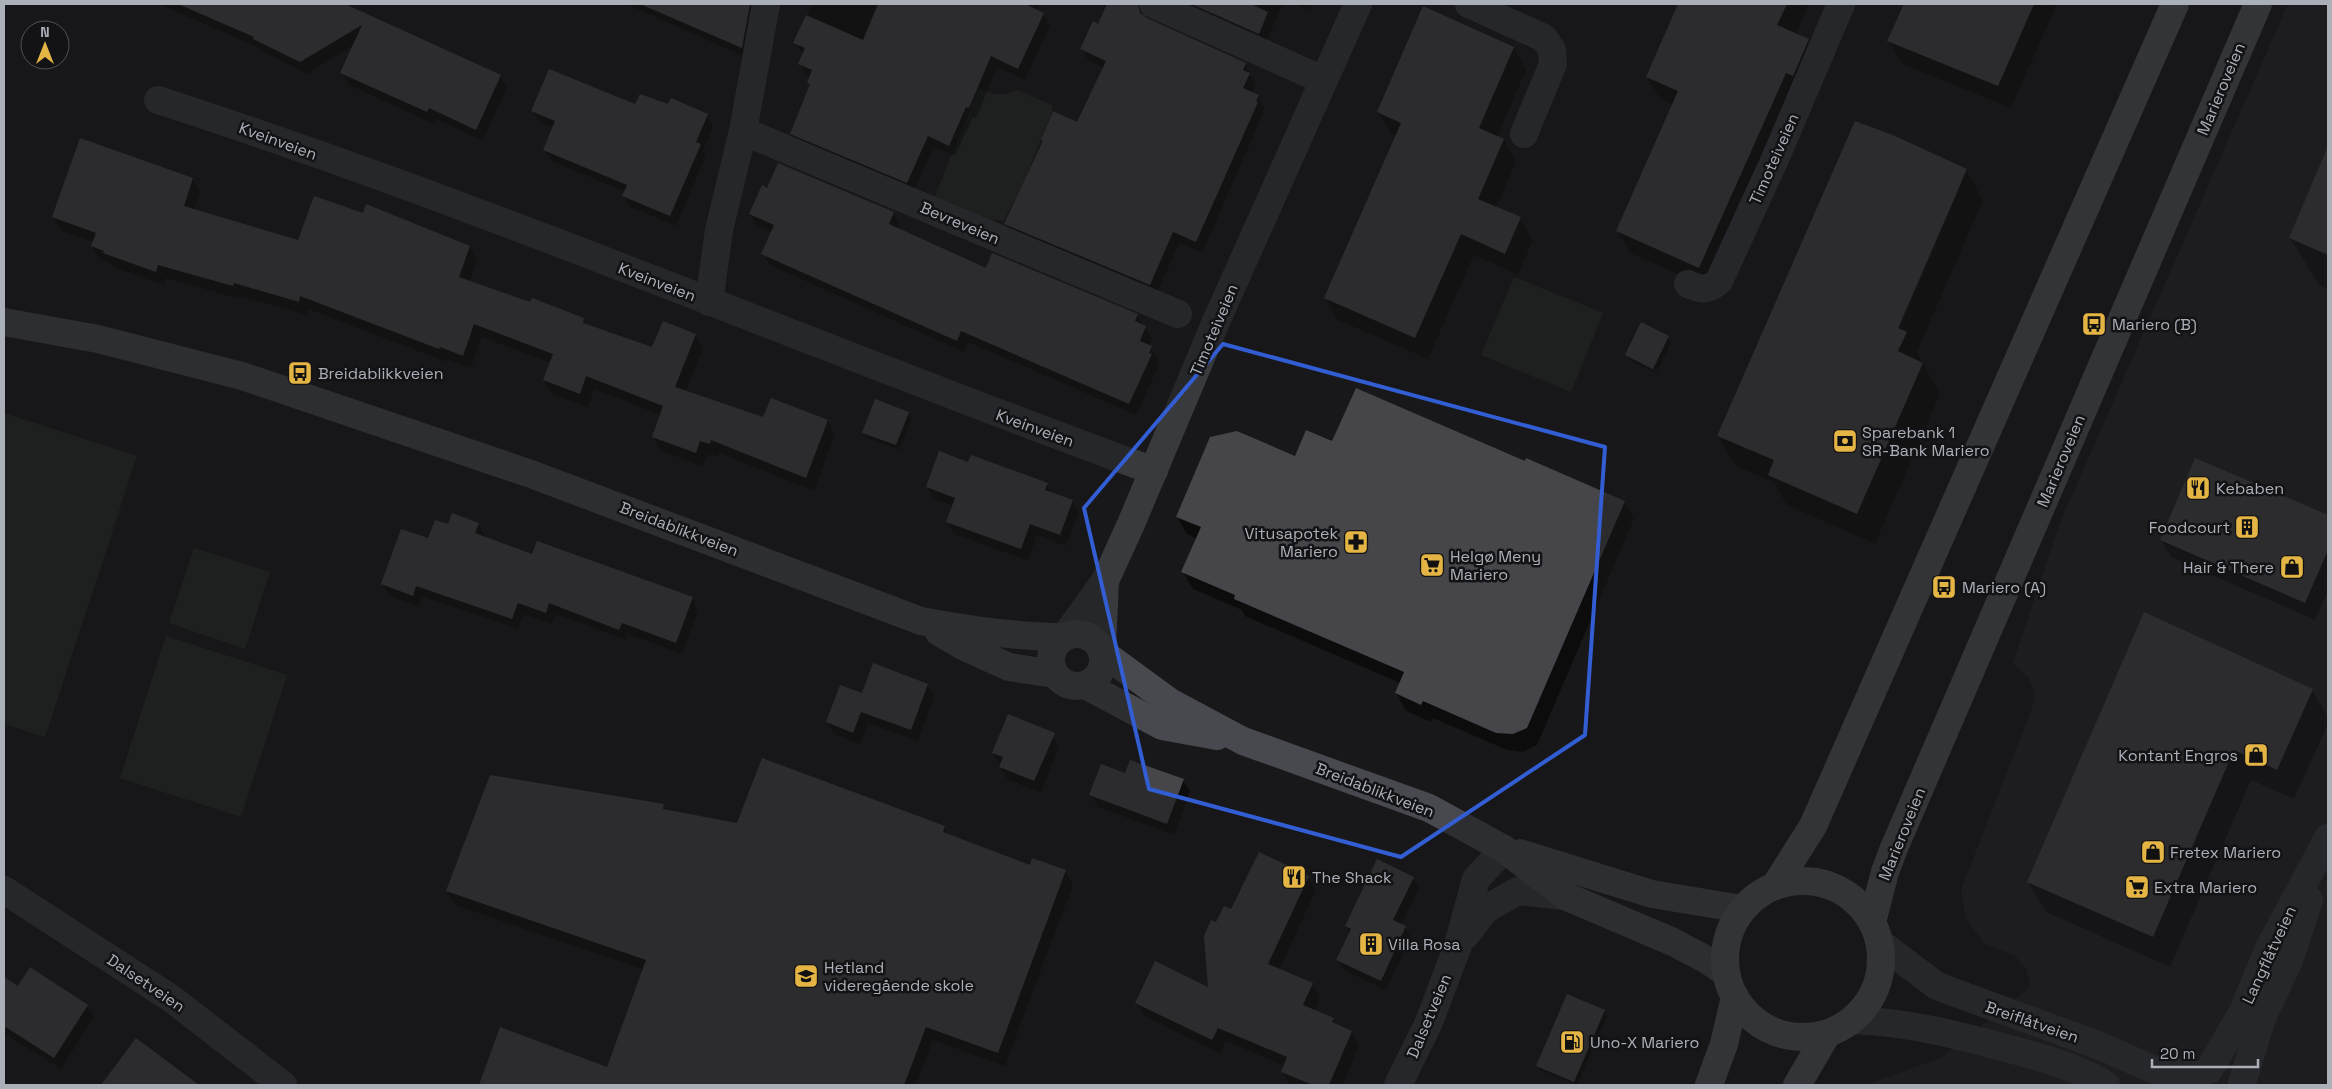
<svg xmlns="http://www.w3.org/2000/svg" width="2332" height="1089" font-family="'Space Grotesk',sans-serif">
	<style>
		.built { fill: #242427 }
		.green { fill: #242c25 }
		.shadow { fill: #0007; fill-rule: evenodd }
		.building { fill: #45454a }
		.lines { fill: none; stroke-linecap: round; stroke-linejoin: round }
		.minor { stroke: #393a3e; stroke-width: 28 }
		.tertiary { stroke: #393a3e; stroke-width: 28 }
		.secondary { stroke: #47494e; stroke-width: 28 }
		.primary { stroke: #55575d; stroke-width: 28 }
		.marked { fill: none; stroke: #325dd3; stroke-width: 4; stroke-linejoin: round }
		.labels { text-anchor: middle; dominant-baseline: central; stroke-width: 5; stroke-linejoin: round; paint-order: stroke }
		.street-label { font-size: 16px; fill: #abafb8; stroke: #131315 }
		.poi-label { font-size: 16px; fill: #abafb8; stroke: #131315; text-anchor: start }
	</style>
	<rect width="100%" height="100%" fill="#18181a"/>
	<path class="built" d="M 2288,4 L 2328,4 L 2328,1085 L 1865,1085 L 1941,1058 L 2030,987 L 2027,969 L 2015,956 L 1985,944 L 1966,919 L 1961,890 L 2031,711 L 2035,694 L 2029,678 L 2013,663 L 2060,523 Z"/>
	<g class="green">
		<path d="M 979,88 C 994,95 1001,97 1017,90 L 1052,105 L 1052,111 L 1023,185 L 1004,220 L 975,220 L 933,201 Z"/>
		<path d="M 1514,277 L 1603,313 L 1571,392 L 1481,355 Z"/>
		<path d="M 4,413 L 137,456 L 45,737 L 4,724 Z"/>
		<path d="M 194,548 L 270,572 L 245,649 L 169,623 Z"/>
		<path d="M 166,636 L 287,675 L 241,817 L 120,778 Z"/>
	</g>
	<g class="shadow">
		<path d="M 159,4 L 342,4 L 500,76 L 507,87 L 483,141 L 436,119 L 434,124 L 349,85 L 342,73 L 354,45 L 307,74 L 261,51 L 259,48 Z"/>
		<path d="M 626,4 L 750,4 L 756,15 L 748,58 Z"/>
		<path d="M 812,4 L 1039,4 L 1036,10 L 1043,14 L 1050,25 L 1025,80 L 997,67 L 976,119 L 973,117 L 955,156 L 934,147 L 913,193 L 797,145 L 791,134 L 810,87 L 808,83 L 810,77 L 806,75 L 800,64 L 804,55 L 795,43 Z"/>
		<path d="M 1109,4 L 1149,4 L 1144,10 L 1143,17 L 1245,64 L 1256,85 L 1252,93 L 1258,96 L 1264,107 L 1263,114 L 1202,253 L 1179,243 L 1156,296 L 1012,235 L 1005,224 L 1078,124 L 1104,68 L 1088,60 L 1082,49 L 1099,25 Z"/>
		<path d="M 1174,4 L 1283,4 L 1265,44 Z"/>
		<path d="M 1296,4 L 1312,4 L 1309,10 Z"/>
		<path d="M 1679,4 L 1809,4 L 1796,35 L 1808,40 L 1821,63 L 1712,289 L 1630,253 L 1617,231 L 1673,105 L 1660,99 L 1647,77 Z"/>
		<path d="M 1905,4 L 2057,4 L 2011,108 L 1902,64 L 1889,41 Z"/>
		<path d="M 1514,48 L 1526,70 L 1497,137 L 1504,140 L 1516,162 L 1496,208 L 1520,218 L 1533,240 L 1518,275 L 1474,255 L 1428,359 L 1338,320 L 1325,298 L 1396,136 L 1391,134 L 1378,112 Z"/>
		<path d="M 636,106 L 669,106 L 707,115 L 713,126 L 703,151 L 706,156 L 676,226 L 630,207 L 624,196 L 626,192 L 551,161 L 545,150 L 554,128 L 539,122 L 533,111 Z"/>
		<path d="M 81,140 L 193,179 L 200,193 L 194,210 L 299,242 L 470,247 L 477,261 L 469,283 L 531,304 L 584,319 L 588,326 L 653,348 L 695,335 L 703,348 L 686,392 L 764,419 L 828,421 L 835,435 L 814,491 L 719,453 L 717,457 L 708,454 L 703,466 L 661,451 L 653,437 L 661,415 L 594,389 L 588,407 L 552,394 L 544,380 L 551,363 L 482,337 L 471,368 L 447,360 L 447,362 L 308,309 L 306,315 L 241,296 L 240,299 L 166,278 L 164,285 L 112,267 L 110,263 L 100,260 L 92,246 L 94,242 L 61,231 L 53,217 Z"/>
		<path d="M 2328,149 L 2328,289 L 2319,285 L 2290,238 Z"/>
		<path d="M 1966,170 L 1983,200 L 1917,352 L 1940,394 L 1875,544 L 1787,505 L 1773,482 L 1736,466 L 1718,436 ZM 1958,187 L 1960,187 L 1897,334 L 1894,333 Z"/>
		<path d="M 768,190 L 893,213 L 900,224 L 898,230 L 986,269 L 1137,315 L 1152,339 L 1149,346 L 1158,359 L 1156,364 L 1158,367 L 1136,415 L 968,342 L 964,352 L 770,265 L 763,254 L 772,232 L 757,226 L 750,214 Z"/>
		<path d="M 1668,337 L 1671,343 L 1658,370 L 1630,356 L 1630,358 L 1657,372 L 1657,373 L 1630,361 L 1627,355 Z"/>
		<path d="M 908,413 L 911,419 L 899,450 L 867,438 L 863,432 Z"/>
		<path d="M 1333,443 L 1525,463 L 1624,502 L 1634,519 L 1537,745 L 1523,752 L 1507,750 L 1433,718 L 1431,722 L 1406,711 L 1396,693 L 1400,683 L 1245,616 L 1242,610 L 1193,589 L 1183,572 L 1197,539 L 1187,534 L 1177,517 L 1296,457 Z"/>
		<path d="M 2196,459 L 2328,516 L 2328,590 L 2315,620 L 2171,557 L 2161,540 Z"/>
		<path d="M 969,463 L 1047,484 L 1053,494 L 1072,501 L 1079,513 L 1066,546 L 1037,535 L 1028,561 L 954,534 L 947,522 L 953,506 L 934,499 L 927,487 Z"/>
		<path d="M 478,524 L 485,535 L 484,538 L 533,556 L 692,598 L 698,610 L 682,654 L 628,634 L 626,640 L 556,614 L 552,624 L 524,614 L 518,629 L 422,597 L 419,606 L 389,596 L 382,584 L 429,540 L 449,526 Z"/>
		<path d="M 927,685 L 934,697 L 918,741 L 868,723 L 860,744 L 834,734 L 827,722 L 863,694 Z"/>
		<path d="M 2312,690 L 2328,717 L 2328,724 L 2294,799 L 2251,780 L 2170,967 L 2046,912 L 2028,882 Z"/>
		<path d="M 1052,734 L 1059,746 L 1041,793 L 1007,779 L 993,753 Z"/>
		<path d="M 1126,774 L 1183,780 L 1190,792 L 1174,835 L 1098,807 L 1091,795 Z"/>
		<path d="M 664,805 L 667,811 L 738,825 L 944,827 L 949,836 L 1030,867 L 1065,871 L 1073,885 L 1005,1066 L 933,1040 L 916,1085 L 481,1085 L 608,1069 L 644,970 L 455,905 L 447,891 Z"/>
		<path d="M 1308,877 L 1316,890 L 1279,970 L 1312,984 L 1320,997 L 1314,1011 L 1333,1019 L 1337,1026 L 1352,1032 L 1359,1046 L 1343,1085 L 1290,1085 L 1282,1072 L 1285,1066 L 1226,1041 L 1220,1053 L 1144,1016 L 1136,1003 L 1209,989 L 1216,924 L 1231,910 Z"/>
		<path d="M 1413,878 L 1419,888 L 1401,925 L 1405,927 L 1411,937 L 1386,990 L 1343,970 L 1337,960 L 1350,933 L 1346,926 Z"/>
		<path d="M 4,979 L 19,988 L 87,1006 L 94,1017 L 61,1069 L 4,1033 Z"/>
		<path d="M 1604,1011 L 1607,1017 L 1577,1085 L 1541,1071 L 1537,1066 Z"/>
		<path d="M 136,1040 L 197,1085 L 103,1085 Z"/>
	</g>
	<g class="building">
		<path d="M 178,4 L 345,4 L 501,75 L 476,130 L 429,108 L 427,112 L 340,73 L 362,25 L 300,62 L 253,39 L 254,37 Z"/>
		<path d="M 640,4 L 750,4 L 742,48 Z"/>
		<path d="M 878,4 L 1025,4 L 1044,13 L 1018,69 L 991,56 L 969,108 L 966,107 L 949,146 L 928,136 L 907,183 L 790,134 L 810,84 L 807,83 L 812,70 L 798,64 L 805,48 L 793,43 L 806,15 L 863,40 Z"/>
		<path d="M 1107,4 L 1138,4 L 1140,13 L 1147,18 L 1246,63 L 1243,70 L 1250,73 L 1243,88 L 1259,95 L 1256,101 L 1258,102 L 1196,242 L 1173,232 L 1150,285 L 1004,224 L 1043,141 L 1041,140 L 1053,111 L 1077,122 L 1106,61 L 1080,49 L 1093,21 L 1098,24 Z"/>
		<path d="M 1191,4 L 1251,4 L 1268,12 L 1259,34 Z"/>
		<path d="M 1678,4 L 1787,4 L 1777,25 L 1809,39 L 1793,76 L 1786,73 L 1699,268 L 1616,231 L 1678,91 L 1646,77 Z"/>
		<path d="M 1904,4 L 2034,4 L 1998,86 L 1887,41 Z"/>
		<path d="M 1423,6 L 1514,47 L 1479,128 L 1504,139 L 1478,199 L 1521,217 L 1505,254 L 1461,234 L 1415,338 L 1324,298 L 1401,123 L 1377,112 Z"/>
		<path d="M 549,69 L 635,104 L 640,94 L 668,104 L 671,98 L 708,114 L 696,142 L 701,144 L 670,216 L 622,196 L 627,185 L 543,150 L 555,121 L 531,111 Z"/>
		<path d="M 1855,121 L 1895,136 L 1967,169 L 1898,328 L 1907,332 L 1898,351 L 1923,363 L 1857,514 L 1768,475 L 1774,460 L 1717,436 Z"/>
		<path d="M 80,138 L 193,178 L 184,206 L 298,240 L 314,196 L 363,213 L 366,204 L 470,246 L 459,277 L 530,302 L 532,298 L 584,318 L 583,323 L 652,347 L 663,321 L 696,334 L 675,387 L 763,417 L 771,398 L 828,420 L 806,478 L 711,440 L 710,444 L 700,441 L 696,453 L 652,437 L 663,406 L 586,376 L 580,394 L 543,380 L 553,354 L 474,324 L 463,356 L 440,347 L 439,349 L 300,296 L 299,302 L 234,283 L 233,286 L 158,265 L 156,272 L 103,253 L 104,251 L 91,246 L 96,233 L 52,217 Z"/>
		<path d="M 2328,146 L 2328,255 L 2289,238 Z"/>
		<path d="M 778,163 L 894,212 L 889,224 L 986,268 L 992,253 L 1138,314 L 1135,321 L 1146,326 L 1140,341 L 1152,346 L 1149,353 L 1152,354 L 1129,404 L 961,331 L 957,341 L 761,254 L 774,225 L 749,214 L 762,185 L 767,188 Z"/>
		<path d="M 1641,322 L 1669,336 L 1653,369 L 1625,355 Z"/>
		<path d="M 1356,388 L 1525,461 L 1526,458 L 1625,501 L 1527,728 L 1513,734 L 1496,733 L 1423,701 L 1421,705 L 1395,693 L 1404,672 L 1234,599 L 1235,595 L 1181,572 L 1201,527 L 1176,517 L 1210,437 L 1237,431 L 1295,456 L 1306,430 L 1332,441 Z"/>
		<path d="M 875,399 L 909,412 L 896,445 L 862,433 Z"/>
		<path d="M 939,451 L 968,462 L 971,455 L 1048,483 L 1045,490 L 1073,500 L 1060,535 L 1030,524 L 1021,549 L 946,522 L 955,498 L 926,487 Z"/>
		<path d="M 2195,458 L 2328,515 L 2328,550 L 2305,603 L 2160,540 Z"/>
		<path d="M 452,513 L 479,523 L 475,533 L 532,554 L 537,541 L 693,597 L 676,643 L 622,623 L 619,630 L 549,603 L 546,613 L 518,603 L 512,619 L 416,586 L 413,596 L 381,584 L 401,529 L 428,538 L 435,520 L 448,524 Z"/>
		<path d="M 2144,612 L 2313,689 L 2277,770 L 2234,750 L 2153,937 L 2027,882 Z"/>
		<path d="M 873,663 L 928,684 L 911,730 L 861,712 L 853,733 L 826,722 L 840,685 L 862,693 Z"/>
		<path d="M 1008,714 L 1055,733 L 1034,781 L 999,767 L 1003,757 L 992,753 Z"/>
		<path d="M 762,758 L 945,826 L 943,832 L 1030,865 L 1032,858 L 1066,870 L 998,1053 L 926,1027 L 904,1085 L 479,1085 L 500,1027 L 607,1067 L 646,960 L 446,891 L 490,775 L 664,804 L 663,809 L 737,823 Z"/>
		<path d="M 1130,760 L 1184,779 L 1167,824 L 1089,795 L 1101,764 L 1125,773 Z"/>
		<path d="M 1259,852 L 1309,876 L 1268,964 L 1313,983 L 1303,1005 L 1334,1018 L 1332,1022 L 1352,1031 L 1329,1085 L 1313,1085 L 1281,1072 L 1287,1057 L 1218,1028 L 1212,1040 L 1135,1003 L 1155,961 L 1208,987 L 1204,936 L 1211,920 L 1216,922 L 1224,906 L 1231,909 Z"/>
		<path d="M 1377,859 L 1414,877 L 1393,920 L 1406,926 L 1381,981 L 1336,960 L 1351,929 L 1345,926 Z"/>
		<path d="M 30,967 L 88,1005 L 54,1058 L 4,1026 L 4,977 L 18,986 Z"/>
		<path d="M 1567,994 L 1605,1010 L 1574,1082 L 1536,1066 Z"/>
		<path d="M 136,1038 L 199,1085 L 101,1085 Z"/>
	</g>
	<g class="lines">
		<g class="minor">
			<path d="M 1153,4 L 1323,80"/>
			<path d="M 1469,4 L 1544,38 L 1552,50 L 1553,64 L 1524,134"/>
			<path d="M 158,100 C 495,209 821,350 1154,471"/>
			<path d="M 743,131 L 1178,314"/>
			<path d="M 1688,284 C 1701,290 1708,291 1719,281 L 1775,159 L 1841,4"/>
			<path d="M 709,302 L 719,230 L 743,131 L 766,4"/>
			<path d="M 1066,635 L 1105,581 L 1131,524 L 1215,324 L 1358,4"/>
			<path d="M 1102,650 L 1105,581"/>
			<path d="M 4,890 L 172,999 L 283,1085"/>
			<path d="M 1465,936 L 1486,909 L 1518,891 L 1565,896"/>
			<path d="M 1398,1085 L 1429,1022 L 1458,945 L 1476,879 L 1504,849"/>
		</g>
		<g class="tertiary">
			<path d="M 1880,943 L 1937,986 L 2103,1047 L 2154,1070 L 2195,1074"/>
			<path d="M 1852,1020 C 1906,1022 1954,1034 2006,1048 C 2039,1057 2076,1066 2106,1085"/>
			<path d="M 2209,1070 L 2243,1011 L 2269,948 L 2328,838"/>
			<path d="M 2242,1083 L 2262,1018 L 2290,958 L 2309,900"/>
		</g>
		<g class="secondary">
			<path d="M 4,322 L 98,339 L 242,376 L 531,474 L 921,621 C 969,630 1015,637 1063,637"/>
			<path d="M 939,632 L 965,647 L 1009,667 L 1055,674"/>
			<circle cx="1077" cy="660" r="26"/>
			<path d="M 1103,653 L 1170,702 L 1243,741 L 1429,808 L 1504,849 L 1565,896 L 1673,942 L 1707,960 L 1726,973"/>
			<path d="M 1085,685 L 1162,726 L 1217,736"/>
			<path d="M 1520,853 L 1652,894 L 1742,909"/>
		</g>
		<g class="primary">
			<circle cx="1803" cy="959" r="78"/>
			<path d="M 1775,886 L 1813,826 L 2175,4"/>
			<path d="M 1872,922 L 1885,872 L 1894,848 L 2258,4"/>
			<path d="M 1709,1085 L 1724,1044 L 1735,997"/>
			<path d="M 1797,1085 L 1827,1034"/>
		</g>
	</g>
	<path d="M0 0H2332V1089H0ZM 1223,344 L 1605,447 L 1585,735 L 1401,857 L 1149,789 L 1084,508 Z" fill="#18181a" fill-opacity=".55" fill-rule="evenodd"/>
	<path class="marked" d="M 1223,344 L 1605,447 L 1585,735 L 1401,857 L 1149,789 L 1084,508 Z"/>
	<defs>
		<symbol id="bus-square" viewBox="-11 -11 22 22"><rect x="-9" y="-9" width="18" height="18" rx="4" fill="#e4b545" stroke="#131315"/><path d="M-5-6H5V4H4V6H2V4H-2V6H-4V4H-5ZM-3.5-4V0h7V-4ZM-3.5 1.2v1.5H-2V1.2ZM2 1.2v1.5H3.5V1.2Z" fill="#111"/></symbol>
		<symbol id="bank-square" viewBox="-11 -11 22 22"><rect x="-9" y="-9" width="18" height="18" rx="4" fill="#e4b545" stroke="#131315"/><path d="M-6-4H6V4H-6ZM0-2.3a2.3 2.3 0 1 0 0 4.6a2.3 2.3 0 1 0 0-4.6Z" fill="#111"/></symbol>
		<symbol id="restaurant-square" viewBox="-11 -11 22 22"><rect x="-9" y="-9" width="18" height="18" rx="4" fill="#e4b545" stroke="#131315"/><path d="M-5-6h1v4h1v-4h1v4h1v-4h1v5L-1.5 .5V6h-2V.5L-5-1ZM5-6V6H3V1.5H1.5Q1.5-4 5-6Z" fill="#111"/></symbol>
		<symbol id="building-square" viewBox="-11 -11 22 22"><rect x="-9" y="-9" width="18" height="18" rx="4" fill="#e4b545" stroke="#131315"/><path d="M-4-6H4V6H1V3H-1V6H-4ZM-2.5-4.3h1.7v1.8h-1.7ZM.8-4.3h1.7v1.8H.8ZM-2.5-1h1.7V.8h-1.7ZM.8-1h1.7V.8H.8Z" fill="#111"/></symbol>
		<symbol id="pharmacy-square" viewBox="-11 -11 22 22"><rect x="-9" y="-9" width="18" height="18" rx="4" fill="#e4b545" stroke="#131315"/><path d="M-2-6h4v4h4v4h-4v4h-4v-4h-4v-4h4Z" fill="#111"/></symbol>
		<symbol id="supermarket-square" viewBox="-11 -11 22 22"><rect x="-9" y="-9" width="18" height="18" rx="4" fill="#e4b545" stroke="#131315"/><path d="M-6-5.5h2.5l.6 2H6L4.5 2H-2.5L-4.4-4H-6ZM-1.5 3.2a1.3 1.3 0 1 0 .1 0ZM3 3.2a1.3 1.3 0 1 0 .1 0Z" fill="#111"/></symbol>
		<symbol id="shop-square" viewBox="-11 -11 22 22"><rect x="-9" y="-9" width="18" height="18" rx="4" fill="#e4b545" stroke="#131315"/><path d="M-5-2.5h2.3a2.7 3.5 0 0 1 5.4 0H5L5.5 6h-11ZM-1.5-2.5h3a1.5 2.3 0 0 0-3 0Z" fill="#111"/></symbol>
		<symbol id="school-square" viewBox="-11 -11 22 22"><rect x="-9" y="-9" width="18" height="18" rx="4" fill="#e4b545" stroke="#131315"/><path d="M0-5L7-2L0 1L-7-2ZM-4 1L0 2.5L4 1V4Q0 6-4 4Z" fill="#111"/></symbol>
		<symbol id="fuel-square" viewBox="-11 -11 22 22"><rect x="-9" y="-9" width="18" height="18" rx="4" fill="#e4b545" stroke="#131315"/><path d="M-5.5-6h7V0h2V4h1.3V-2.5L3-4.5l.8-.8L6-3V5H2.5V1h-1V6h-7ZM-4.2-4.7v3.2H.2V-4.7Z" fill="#111"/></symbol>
	</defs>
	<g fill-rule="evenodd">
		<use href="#bus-square" x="2080" y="310" width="28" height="28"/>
		<use href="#bus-square" x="286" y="359" width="28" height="28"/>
		<use href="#bank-square" x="1831" y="427" width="28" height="28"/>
		<use href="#restaurant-square" x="2184" y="474" width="28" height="28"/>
		<use href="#building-square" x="2233" y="513" width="28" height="28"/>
		<use href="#pharmacy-square" x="1342" y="528" width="28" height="28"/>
		<use href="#supermarket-square" x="1418" y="551" width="28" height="28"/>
		<use href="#shop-square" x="2278" y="553" width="28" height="28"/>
		<use href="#bus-square" x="1930" y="573" width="28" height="28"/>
		<use href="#shop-square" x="2242" y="741" width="28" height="28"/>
		<use href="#shop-square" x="2139" y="838" width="28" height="28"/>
		<use href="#restaurant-square" x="1280" y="863" width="28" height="28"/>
		<use href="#supermarket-square" x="2123" y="873" width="28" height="28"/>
		<use href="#building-square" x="1357" y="930" width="28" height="28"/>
		<use href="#school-square" x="792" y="962" width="28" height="28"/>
		<use href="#fuel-square" x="1558" y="1028" width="28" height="28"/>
	</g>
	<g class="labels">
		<g class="street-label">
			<text transform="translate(2221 89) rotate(-67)">Marieroveien</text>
			<text transform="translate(278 141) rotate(20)">Kveinveien</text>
			<text transform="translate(1774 159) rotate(-66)">Timoteiveien</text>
			<text transform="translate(960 223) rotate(23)">Bevreveien</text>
			<text transform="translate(657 282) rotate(21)">Kveinveien</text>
			<text transform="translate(1214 330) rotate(-67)">Timoteiveien</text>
			<text transform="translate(1035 428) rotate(20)">Kveinveien</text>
			<text transform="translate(2061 461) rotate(-67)">Marieroveien</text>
			<text transform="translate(679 529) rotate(21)">Breidablikkveien</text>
			<text transform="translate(1375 790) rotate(21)">Breidablikkveien</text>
			<text transform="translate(1902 834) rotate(-68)">Marieroveien</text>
			<text transform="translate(2269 955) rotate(-65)">Langflåtveien</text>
			<text transform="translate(146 983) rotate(34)">Dalsetveien</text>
			<text transform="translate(1429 1016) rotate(-67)">Dalsetveien</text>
			<text transform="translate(2032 1022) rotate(19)">Breiflåtveien</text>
		</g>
		<g class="poi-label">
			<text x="2112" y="324">Mariero (B)</text>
			<text x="318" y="373">Breidablikkveien</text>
			<text x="1862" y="432">Sparebank 1<tspan x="1862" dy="18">SR-Bank Mariero</tspan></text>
			<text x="2216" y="488">Kebaben</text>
			<text x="2230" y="527" text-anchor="end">Foodcourt</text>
			<text x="1338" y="533" text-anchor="end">Vitusapotek<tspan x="1338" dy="18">Mariero</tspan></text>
			<text x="1450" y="556">Helgø Meny<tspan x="1450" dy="18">Mariero</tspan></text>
			<text x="2274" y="567" text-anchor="end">Hair &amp; There</text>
			<text x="1962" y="587">Mariero (A)</text>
			<text x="2238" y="755" text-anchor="end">Kontant Engros</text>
			<text x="2170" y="852">Fretex Mariero</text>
			<text x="1312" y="877">The Shack</text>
			<text x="2154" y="887">Extra Mariero</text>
			<text x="1388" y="944">Villa Rosa</text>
			<text x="824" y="967">Hetland<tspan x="824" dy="18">videregående skole</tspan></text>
			<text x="1590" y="1042">Uno-X Mariero</text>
		</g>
	</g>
	<rect width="2332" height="1089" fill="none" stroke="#abafb8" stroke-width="10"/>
	<g transform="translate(45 45)"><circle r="24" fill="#131315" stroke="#505156"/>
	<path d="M0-4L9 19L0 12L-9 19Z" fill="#e4b545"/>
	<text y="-8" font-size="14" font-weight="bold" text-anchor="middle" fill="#abafb8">N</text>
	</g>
	<path d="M2152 1059v8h106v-8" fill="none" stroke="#abafb8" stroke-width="2.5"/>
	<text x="2160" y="1059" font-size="15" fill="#abafb8" stroke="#131315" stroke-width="4" paint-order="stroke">20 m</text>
</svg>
